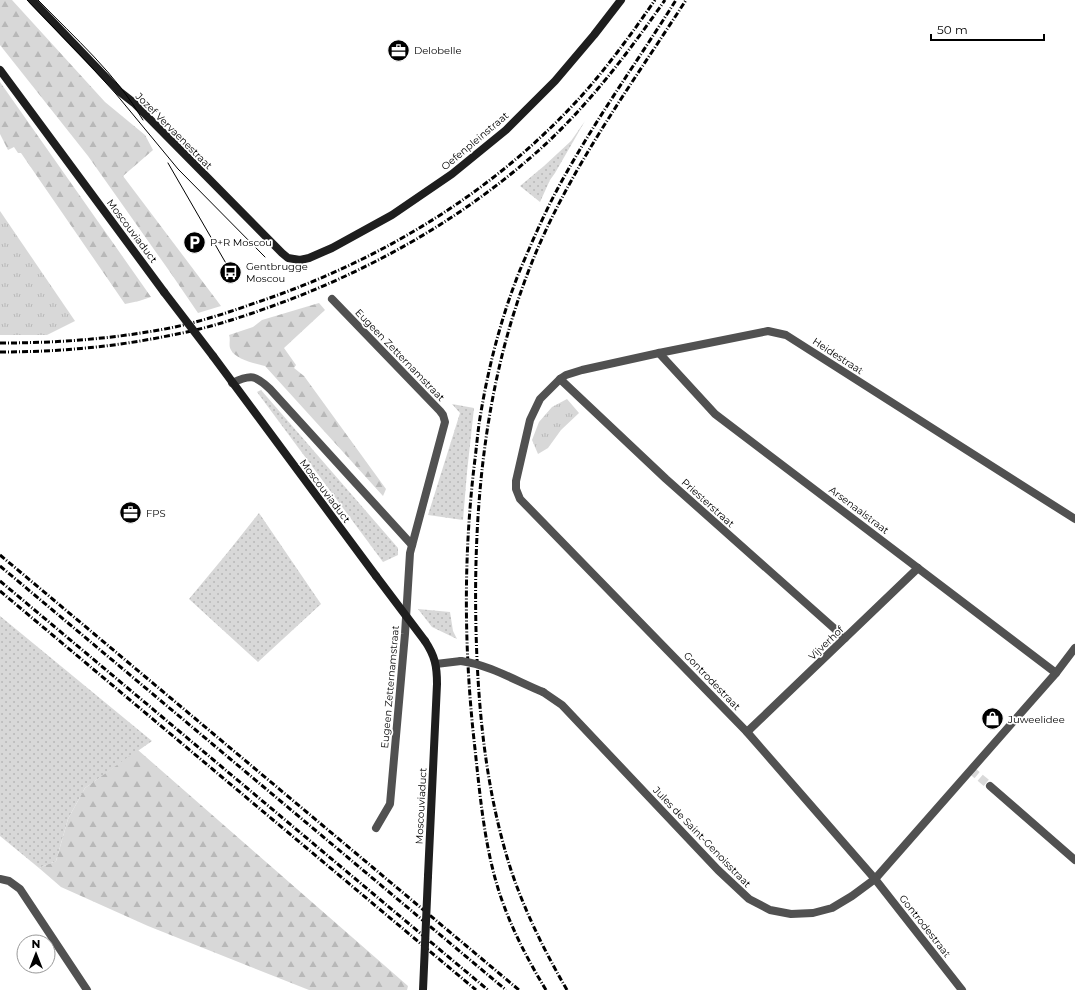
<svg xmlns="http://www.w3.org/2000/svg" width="1075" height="990" font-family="Montserrat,sans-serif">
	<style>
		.grass { fill: url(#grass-dots) }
		.forest { fill: url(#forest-firs) }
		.park { fill: url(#park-tufts) }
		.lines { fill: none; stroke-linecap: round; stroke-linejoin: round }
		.street-tunnel { stroke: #d9d9d9; stroke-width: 8; stroke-dasharray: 8 4; stroke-linecap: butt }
		.street { stroke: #515151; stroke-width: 8 }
		.secondary { stroke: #1e1e1e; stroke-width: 8 }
		.tram { stroke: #000; stroke-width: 1 }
		.rail { stroke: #000; stroke-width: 3; stroke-dasharray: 6 2 1 2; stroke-linecap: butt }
		.street-bridge { stroke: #515151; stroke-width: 8 }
		.secondary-bridge { stroke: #1e1e1e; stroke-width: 8 }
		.labels { text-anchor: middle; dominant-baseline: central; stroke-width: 3.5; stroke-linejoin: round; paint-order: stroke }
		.poi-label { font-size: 10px; fill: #000; stroke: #fff; text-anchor: start }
		.street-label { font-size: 10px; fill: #000; stroke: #fff }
	</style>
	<defs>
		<pattern id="grass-dots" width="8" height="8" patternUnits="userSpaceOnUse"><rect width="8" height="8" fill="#d8d8d8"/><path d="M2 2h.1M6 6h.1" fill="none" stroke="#b8b8b8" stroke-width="1.8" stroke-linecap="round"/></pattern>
		<pattern id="forest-firs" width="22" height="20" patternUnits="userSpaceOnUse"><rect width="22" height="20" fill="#d8d8d8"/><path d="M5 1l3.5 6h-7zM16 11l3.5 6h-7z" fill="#b8b8b8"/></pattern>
		<pattern id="park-tufts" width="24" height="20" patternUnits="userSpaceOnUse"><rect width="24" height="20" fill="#d8d8d8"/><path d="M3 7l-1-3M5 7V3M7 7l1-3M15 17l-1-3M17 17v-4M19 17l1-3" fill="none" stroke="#b8b8b8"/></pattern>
	</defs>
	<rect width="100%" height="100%" fill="#fff"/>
	<g class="grass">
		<path d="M 585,121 L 555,173 L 550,180 L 540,202 L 520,186 L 544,166 L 571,141 Z"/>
		<path d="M 261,390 L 398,548 L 398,555 L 383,562 L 257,392 Z"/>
		<path d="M 452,404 L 474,408 L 467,472 L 463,520 L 428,515 L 460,413 Z"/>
		<path d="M 259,513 L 321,604 L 258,662 L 189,599 L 228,552 Z"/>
		<path d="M 418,609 L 450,612 L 453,631 L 457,639 L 432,627 Z"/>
		<path d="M 0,616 L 152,741 L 85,788 L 68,819 L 56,861 L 39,868 L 0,836 Z"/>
	</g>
	<g class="forest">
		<path d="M 0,0 L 12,0 L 105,102 L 145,135 L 153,150 L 123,176 L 221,306 L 198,313 L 170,272 L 88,156 L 0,45 Z"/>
		<path d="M 0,82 L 151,297 L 139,301 L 125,304 L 21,153 L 18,153 L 14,147 L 8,150 L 0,134 Z"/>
		<path d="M 319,303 L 325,310 L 284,348 L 296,365 L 294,368 L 304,376 L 386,489 L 383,496 L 265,366 C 256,364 235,359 231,350 C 228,345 231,340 229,335 L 253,327 L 262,320 Z"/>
		<path d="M 138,750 L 408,986 L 407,990 L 309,990 L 148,926 L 61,887 L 39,868 L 56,861 L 68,819 L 85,788 Z"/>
	</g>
	<g class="park">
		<path d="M 0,211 L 75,321 L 47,335 L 0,335 Z"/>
		<path d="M 567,399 L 579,413 L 561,430 L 548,448 L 538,454 L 532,440 L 539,422 L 552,407 Z"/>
	</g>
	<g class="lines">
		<path class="street-tunnel" d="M 971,770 L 990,786"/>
		<g class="street">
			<path d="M 332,299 L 440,411 L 443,415 L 445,422 L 410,553 L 405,634 L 390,804 L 376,828"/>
			<path d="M 659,353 L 715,414 L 1056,673"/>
			<path d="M 560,379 L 666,479 L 845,638"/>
			<path d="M 232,383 C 251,374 255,375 270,389 L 412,545"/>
			<path d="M 436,664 L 461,661"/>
			<path d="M 543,692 L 562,705 L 718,870 L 749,899 L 770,910 L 791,914 L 813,913 L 832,908 L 852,896 L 875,879 L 1056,673 L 1075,648"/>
			<path d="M 747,732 L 918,568"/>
			<path d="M 990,786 L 1075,860"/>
			<path d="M 0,879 L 9,881 L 20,889 L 87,990"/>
			<path d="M 962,990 L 875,879 L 747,732 L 520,499 L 516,489 L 516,481 L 530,420 L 540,399 L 560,379 L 566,375 L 582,370 L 659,353 L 768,331 L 786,335 L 1075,519"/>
		</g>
		<g class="secondary">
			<path d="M 32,0 L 120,92 L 134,103 L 282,253 L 288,258 L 300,260 L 309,258 L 332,248 L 392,215 L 452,174 L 506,130 L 555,81 L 594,35 L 621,0"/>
			<path d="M 0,70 L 164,292"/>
			<path d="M 213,356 L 376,576"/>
			<path d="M 425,641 C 435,656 437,666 437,684 L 428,876"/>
		</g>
		<g class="tram">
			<path d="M 27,0 L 85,60 L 116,94 L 178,169 L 265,257"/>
			<path d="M 38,0 C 75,38 116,74 143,120"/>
			<path d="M 168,163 L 231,272"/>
		</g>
		<g class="rail">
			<path d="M 0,343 C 57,343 113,339 170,328 C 199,322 227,313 255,303 C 375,263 487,197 574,104 C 604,72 630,36 655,0"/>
			<path d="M 0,352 C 58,352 115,347 172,335 C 205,329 236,319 267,308 C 371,271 469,216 550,140 C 594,98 630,50 665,0"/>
			<path d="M 0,555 L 519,990"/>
			<path d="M 0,566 L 506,990"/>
			<path d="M 0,581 L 488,990"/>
			<path d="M 0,591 L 476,990"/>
			<path d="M 546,990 C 526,957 508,922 497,885 C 484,841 480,795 475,749 C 464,653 463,556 475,459 C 477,443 478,428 481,412 C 489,364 502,315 520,270 C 532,242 544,214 558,188 C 593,123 637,62 676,0"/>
			<path d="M 567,990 C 545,952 525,912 511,870 C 486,792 478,711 476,630 C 473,501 486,370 537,250 C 575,161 634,81 686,0"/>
		</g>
		<path class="street-bridge" d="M 461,661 C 490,665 516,681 543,692"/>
		<g class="secondary-bridge">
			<path d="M 164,292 L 213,356"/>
			<path d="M 376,576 L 425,641"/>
			<path d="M 423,990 L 428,876"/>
		</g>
	</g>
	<defs>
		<symbol id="office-disc" viewBox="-11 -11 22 22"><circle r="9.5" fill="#000" stroke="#fff"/><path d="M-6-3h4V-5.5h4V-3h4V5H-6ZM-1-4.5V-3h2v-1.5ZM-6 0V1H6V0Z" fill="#fff"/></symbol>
		<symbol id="parking-disc" viewBox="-11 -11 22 22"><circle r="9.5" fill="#000" stroke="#fff"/><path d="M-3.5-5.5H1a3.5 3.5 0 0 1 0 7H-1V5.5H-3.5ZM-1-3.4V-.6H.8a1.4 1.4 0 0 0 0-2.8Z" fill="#fff"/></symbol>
		<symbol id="bus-disc" viewBox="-11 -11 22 22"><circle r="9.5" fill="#000" stroke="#fff"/><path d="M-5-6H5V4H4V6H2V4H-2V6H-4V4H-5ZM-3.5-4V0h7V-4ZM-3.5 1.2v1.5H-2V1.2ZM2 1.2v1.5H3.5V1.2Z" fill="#fff"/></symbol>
		<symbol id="shop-disc" viewBox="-11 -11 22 22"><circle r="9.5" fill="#000" stroke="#fff"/><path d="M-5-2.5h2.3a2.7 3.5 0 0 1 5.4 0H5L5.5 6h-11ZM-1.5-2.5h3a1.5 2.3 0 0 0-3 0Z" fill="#fff"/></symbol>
	</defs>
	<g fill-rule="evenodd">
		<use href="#office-disc" x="386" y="38" width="25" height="25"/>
		<use href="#parking-disc" x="182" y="230" width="25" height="25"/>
		<use href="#bus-disc" x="218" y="260" width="25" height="25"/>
		<use href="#office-disc" x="118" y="500" width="25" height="25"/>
		<use href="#shop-disc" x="980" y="706" width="25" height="25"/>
	</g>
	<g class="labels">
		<g class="poi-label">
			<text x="414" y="50">Delobelle</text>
			<text x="210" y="242">P+R Moscou</text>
			<text x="246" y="266">Gentbrugge<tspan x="246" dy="12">Moscou</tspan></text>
			<text x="146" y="513">FPS</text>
			<text x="1008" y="719">Juweelidee</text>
		</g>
		<g class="street-label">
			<text transform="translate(174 131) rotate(45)">Jozef Vervaenestraat</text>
			<text transform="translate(475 141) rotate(-40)">Oefenpleinstraat</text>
			<text transform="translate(132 231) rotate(53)">Moscouviaduct</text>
			<text transform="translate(400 355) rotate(46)">Eugeen Zetternamstraat</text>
			<text transform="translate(838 356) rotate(33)">Heidestraat</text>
			<text transform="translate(325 491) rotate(53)">Moscouviaduct</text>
			<text transform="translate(708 503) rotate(42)">Priesterstraat</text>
			<text transform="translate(859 510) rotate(37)">Arsenaalstraat</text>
			<text transform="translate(826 643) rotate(-44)">Vijverhof</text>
			<text transform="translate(712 681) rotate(46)">Gontrodestraat</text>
			<text transform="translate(390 687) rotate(-85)">Eugeen Zetternamstraat</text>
			<text transform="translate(421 806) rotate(-87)">Moscouviaduct</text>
			<text transform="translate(702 837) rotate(46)">Jules de Saint-Genoisstraat</text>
			<text transform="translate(925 926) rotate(52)">Gontrodestraat</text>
		</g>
	</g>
	<g transform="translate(36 954)"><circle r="19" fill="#ffffff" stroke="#999999"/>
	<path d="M0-3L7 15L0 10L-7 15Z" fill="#000000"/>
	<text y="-6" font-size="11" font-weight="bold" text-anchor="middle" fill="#000000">N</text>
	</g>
	<path d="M931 34v6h113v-6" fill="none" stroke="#000000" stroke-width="2"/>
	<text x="937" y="34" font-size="12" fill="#000000" stroke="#ffffff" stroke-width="3" paint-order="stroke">50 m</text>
</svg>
